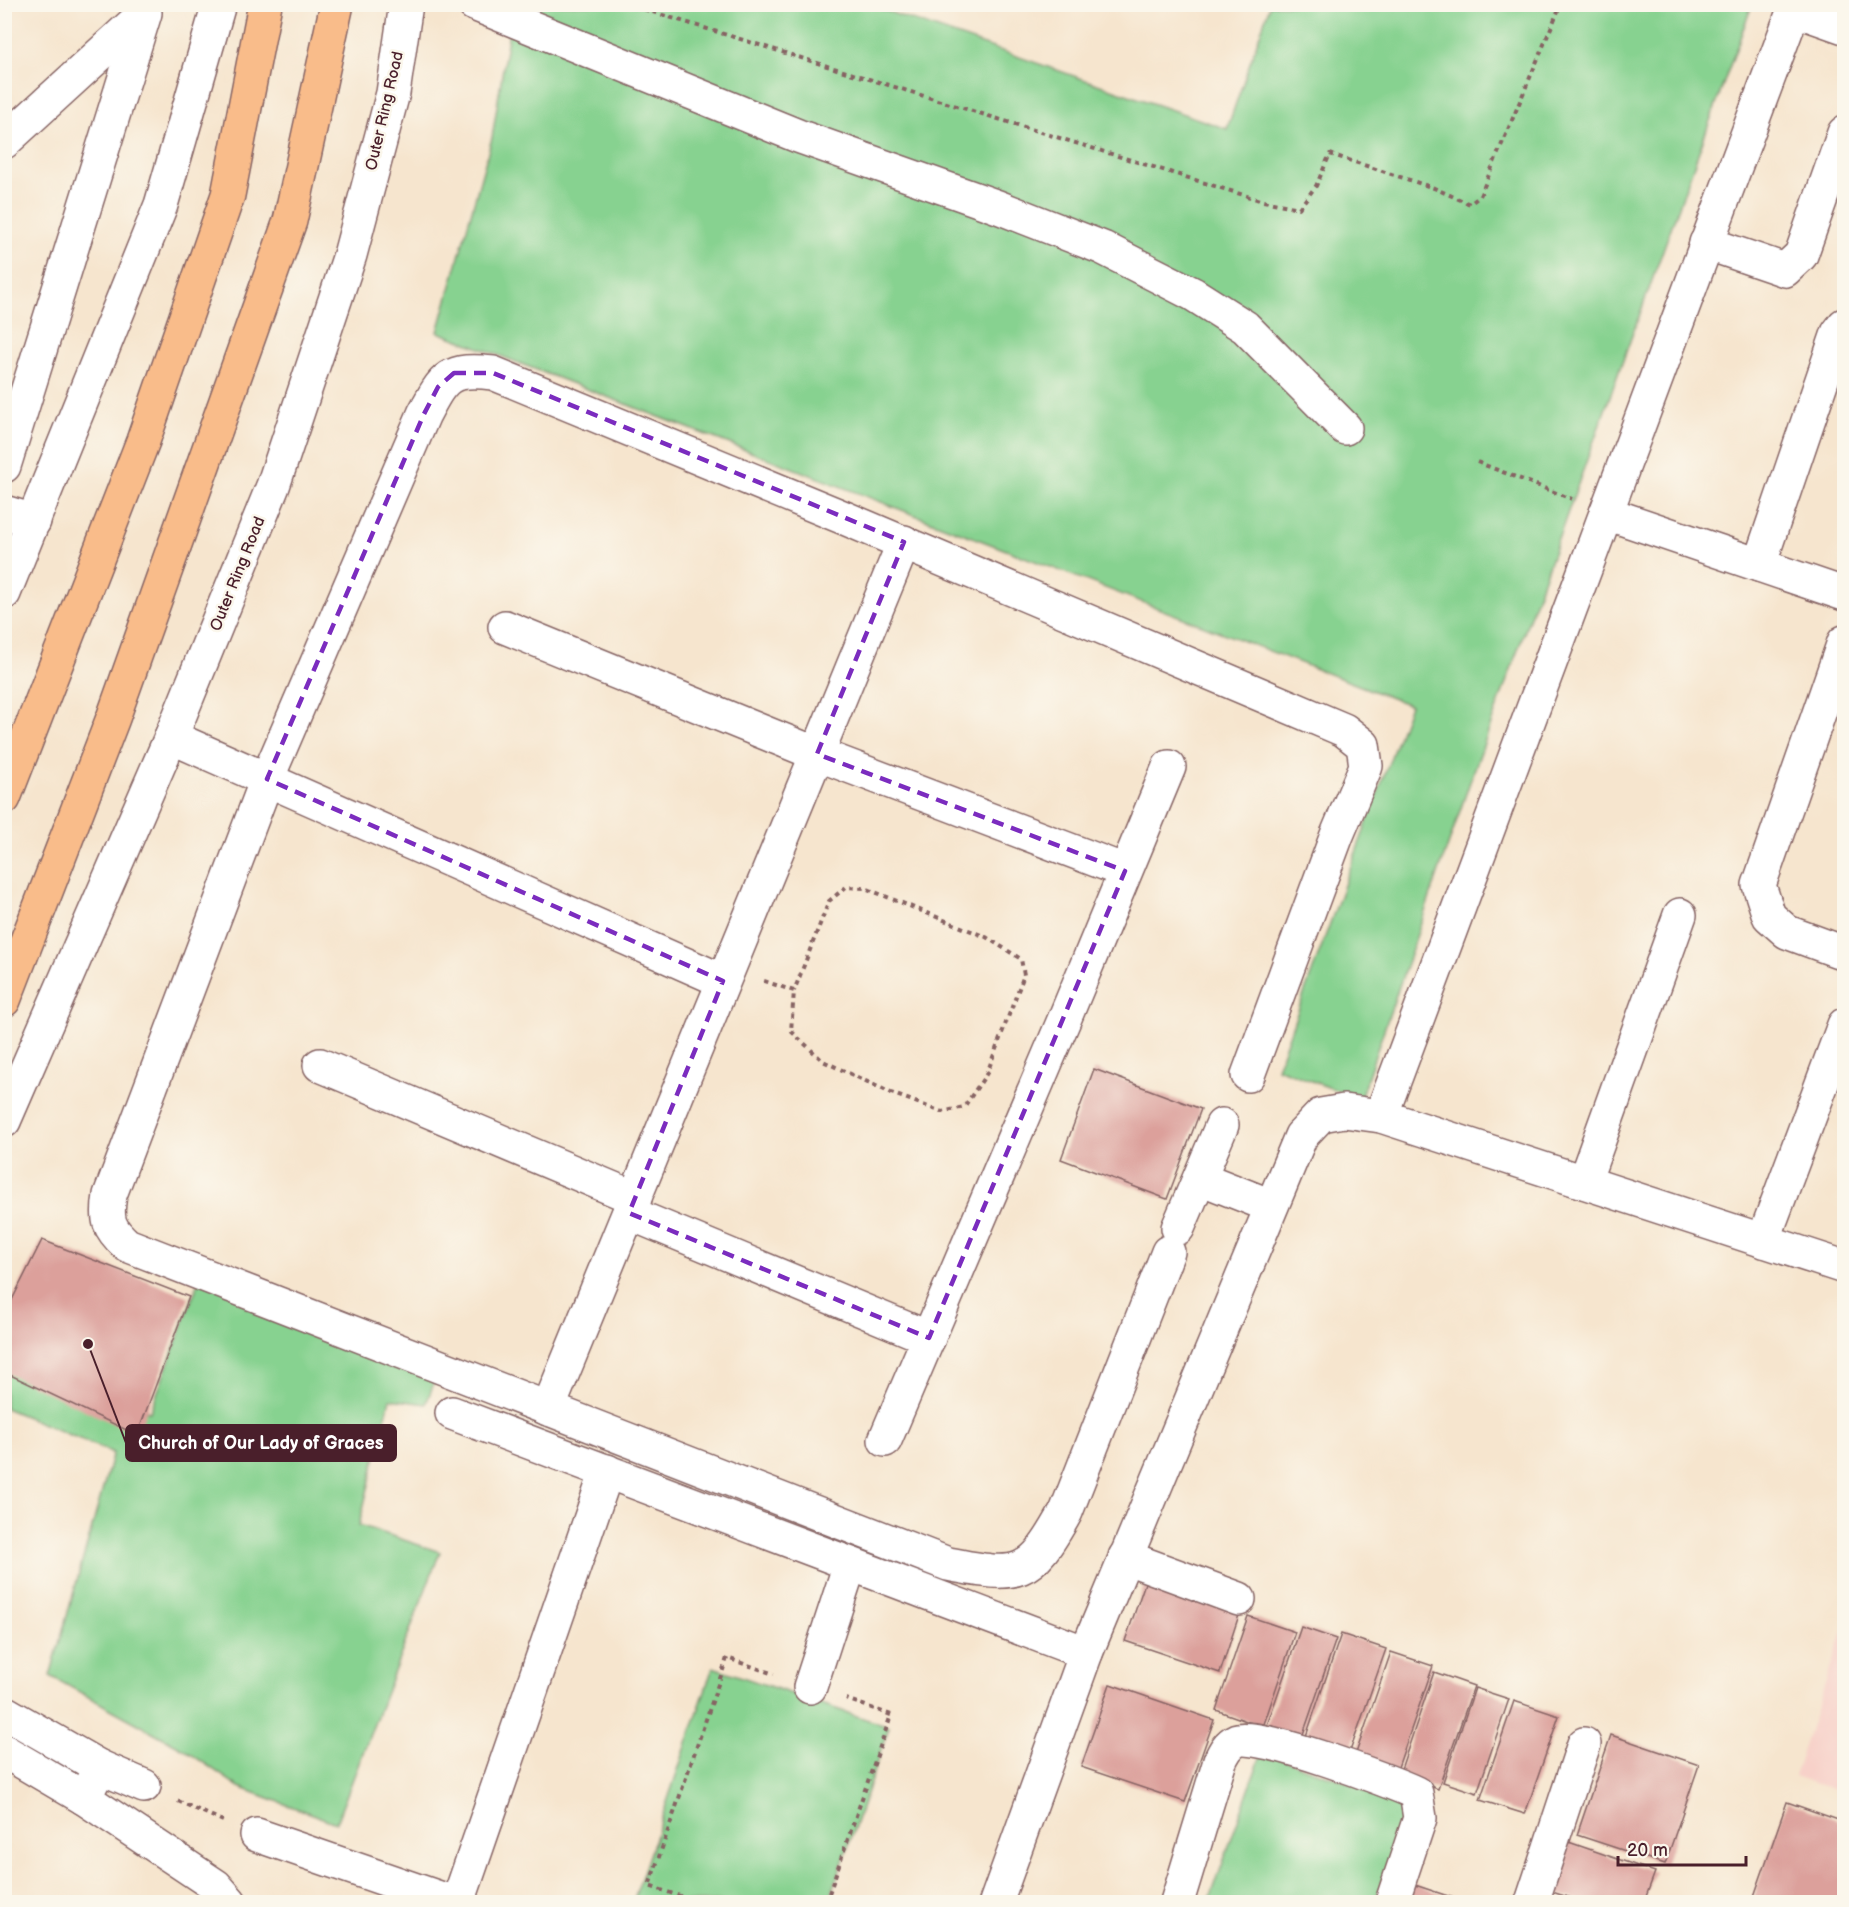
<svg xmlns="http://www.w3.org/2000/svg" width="1849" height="1907" font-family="'Balsamiq Sans',sans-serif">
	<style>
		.built { fill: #f7d1c9 }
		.green { fill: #87d290; stroke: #68785e; stroke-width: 1.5 }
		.building { fill: #dca09b }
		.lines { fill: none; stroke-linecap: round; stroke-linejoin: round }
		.minor-casing { stroke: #866464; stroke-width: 36 }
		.major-casing { stroke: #866464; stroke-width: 36 }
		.path { stroke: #866464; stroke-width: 4; stroke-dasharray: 4.5 4.5; stroke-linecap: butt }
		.minor { stroke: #fff; stroke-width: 33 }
		.major { stroke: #f9bc8a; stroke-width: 33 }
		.marked { fill: none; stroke: #7b2cbf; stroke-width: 4.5; stroke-dasharray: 12 8; stroke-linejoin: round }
		.labels { text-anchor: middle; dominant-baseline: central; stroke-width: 5; stroke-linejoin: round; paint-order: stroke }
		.street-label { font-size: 16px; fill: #4a1f2b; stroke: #fbf7ec }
		.leader { fill: none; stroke: #4a1f2b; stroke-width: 2 }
		.callout-dot { fill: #4a1f2b; stroke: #fbf7ec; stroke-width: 2 }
		.callout { fill: #4a1f2b; stroke: #4a1f2b; stroke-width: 2 }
		.callout-label { font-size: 18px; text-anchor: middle; font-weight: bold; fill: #fff }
	</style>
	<rect width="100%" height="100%" fill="#fbf7ec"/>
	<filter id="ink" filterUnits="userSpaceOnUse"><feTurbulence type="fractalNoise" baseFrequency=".0167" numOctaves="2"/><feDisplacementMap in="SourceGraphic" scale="12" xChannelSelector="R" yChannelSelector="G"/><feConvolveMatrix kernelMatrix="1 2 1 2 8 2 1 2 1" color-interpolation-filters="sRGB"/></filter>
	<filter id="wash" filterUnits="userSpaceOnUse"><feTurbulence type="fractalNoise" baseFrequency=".008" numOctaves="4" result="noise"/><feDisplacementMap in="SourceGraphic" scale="24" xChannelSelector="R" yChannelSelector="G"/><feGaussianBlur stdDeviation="1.35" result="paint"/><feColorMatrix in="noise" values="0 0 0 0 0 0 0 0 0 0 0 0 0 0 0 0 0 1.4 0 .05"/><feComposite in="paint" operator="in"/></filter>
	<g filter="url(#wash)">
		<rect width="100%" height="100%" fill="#f6e5ce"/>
		<path class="built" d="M 1844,1628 L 1844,1793 L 1794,1776 Z"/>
		<g class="green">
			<path d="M 513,5 L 869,5 L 1227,129 L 1270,5 L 1752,5 L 1470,782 L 1360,1099 L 1277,1068 L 1410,705 L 438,332 L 492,138 Z"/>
			<path d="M 202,1273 L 439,1370 L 426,1404 L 390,1399 L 359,1525 L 440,1552 L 336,1823 L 239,1787 L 182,1748 L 50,1676 L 113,1453 L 5,1408 L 4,1343 L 150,1412 Z"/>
			<path d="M 713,1667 L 889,1727 L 829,1902 L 633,1902 Z"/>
			<path d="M 1262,1752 L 1409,1804 L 1375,1902 L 1209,1902 Z"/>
		</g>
		<g id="blocks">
			<g class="building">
				<path d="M 1094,1069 L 1201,1109 L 1167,1199 L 1061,1159 Z"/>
				<path d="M 42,1240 L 189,1297 L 137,1435 L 4,1372 L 4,1316 Z"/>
				<path d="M 1147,1577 L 1241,1609 L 1220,1673 L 1125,1641 Z"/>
				<path d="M 1248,1616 L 1295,1632 L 1263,1727 L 1216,1710 Z"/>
				<path d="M 1301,1627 L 1336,1639 L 1301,1740 L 1266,1728 Z"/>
				<path d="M 1341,1634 L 1386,1649 L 1348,1757 L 1304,1742 Z"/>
				<path d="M 1391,1652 L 1433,1666 L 1396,1773 L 1354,1759 Z"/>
				<path d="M 1434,1672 L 1474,1686 L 1438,1789 L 1399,1775 Z"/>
				<path d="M 1110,1684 L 1214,1720 L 1185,1802 L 1081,1767 Z"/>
				<path d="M 1475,1688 L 1509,1699 L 1477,1793 L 1443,1782 Z"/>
				<path d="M 1514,1701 L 1559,1716 L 1525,1814 L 1480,1800 Z"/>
				<path d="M 1611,1735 L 1699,1765 L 1665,1864 L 1577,1835 Z"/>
				<path d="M 1787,1802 L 1844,1822 L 1844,1902 L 1752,1902 Z"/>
				<path d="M 1560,1839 L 1655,1872 L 1644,1902 L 1583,1902 L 1543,1889 Z"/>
				<path d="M 1412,1884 L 1466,1902 L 1405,1902 Z"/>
			</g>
		</g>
	</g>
	<g filter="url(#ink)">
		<use href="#blocks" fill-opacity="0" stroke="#866464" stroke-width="1.5"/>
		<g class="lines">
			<defs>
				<g id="minor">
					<path d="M 474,4 L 798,136 L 998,207 L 1103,248 L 1193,294 L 1245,327 L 1345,428"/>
					<path d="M 1793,9 L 1844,27"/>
					<path d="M 4,142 L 144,14"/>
					<path d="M 1706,243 L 1785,270 L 1801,255 L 1844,133"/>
					<path d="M 4,466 L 145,13"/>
					<path d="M 4,512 L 34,521"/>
					<path d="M 1606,513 L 1844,594"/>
					<path d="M 1759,565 L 1838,333 L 1844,325"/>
					<path d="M 4,593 L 161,205 L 219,4"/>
					<path d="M 505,627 L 817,754 L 1125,871"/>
					<path d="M 1844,642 L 1759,885 L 1769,916 L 1787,932 L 1844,953"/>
					<path d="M 171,737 L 723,981"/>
					<path d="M 320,1065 L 635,1198"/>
					<path d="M 1381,1116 L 1796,4"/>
					<path d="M 4,1121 L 171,737 L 273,486 L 350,255 L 393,93 L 406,4"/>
					<path d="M 1200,1178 L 1271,1206"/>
					<path d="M 1584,1182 L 1680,915"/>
					<path d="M 629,1213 L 929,1338"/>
					<path d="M 1178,1228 L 1222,1125"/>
					<path d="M 1763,1241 L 1844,1025"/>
					<path d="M 1168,1252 L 1066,1512 C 1030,1577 1020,1578 948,1564 L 127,1245 C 108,1228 106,1220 110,1195 L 267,779 L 424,414 C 444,376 449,368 493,373 L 847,519 L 1344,730 L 1363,745 L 1366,766 L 1337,835 L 1248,1075"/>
					<path d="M 548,1409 L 904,542"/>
					<path d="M 452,1413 L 1086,1653"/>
					<path d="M 885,1440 L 1064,1020 L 1169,767"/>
					<path d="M 1125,1557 L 1239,1599"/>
					<path d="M 810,1687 L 850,1564"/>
					<path d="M 4,1712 L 100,1767 L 144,1786"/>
					<path d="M 4,1751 L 84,1798"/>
					<path d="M 100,1767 L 84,1798 L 216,1886 L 230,1902"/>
					<path d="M 257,1835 L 451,1902"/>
					<path d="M 458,1902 L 607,1471"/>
					<path d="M 996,1902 L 1086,1653 L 1301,1136 L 1321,1115 L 1344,1111 L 1381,1116 L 1844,1267"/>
					<path d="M 1177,1902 L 1220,1761 C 1224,1752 1228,1744 1237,1740 C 1260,1732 1390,1781 1416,1793 L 1420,1818 L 1392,1902"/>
					<path d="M 1532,1902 L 1584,1744"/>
				</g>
				<g id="major">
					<path d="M 4,798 L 143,441 L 228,195 L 265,4"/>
					<path d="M 4,1000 L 113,718 L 290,221 L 337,4"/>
				</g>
			</defs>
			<use href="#minor" class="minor-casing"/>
			<use href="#major" class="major-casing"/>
			<g class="path">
				<path d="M 627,4 L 1263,201 L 1299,208 L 1316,186 L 1330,154 L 1434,188 L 1470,204 L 1480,196 L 1561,4"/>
				<path d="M 1477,462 L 1572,499"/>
				<path d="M 764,981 L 794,991 L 791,1031 L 823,1061 L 891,1093 L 942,1112 L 964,1107 L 987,1073 L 1024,975 L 1021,959 L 986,937 L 865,888 L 846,887 L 829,901 L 794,991"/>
				<path d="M 178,1801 L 223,1821"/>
				<path d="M 698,1902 L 649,1886 L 727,1658 L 774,1674"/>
				<path d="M 826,1902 L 891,1715 L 846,1699"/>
			</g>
			<use href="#minor" class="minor"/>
			<use href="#major" class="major"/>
		</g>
	</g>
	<path class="marked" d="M 454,373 L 493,373 L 904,542 L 817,754 L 1125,871 L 929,1338 L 629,1213 L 723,981 L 267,779 L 424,414 L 438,387 Z"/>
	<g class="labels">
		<g class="street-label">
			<text transform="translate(385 111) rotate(-77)">Outer Ring Road</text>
			<text transform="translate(238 574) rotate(-68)">Outer Ring Road</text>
		</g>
	</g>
	<path class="leader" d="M88 1344L126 1443"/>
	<circle class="callout-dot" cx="88" cy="1344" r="6"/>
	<rect class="callout" x="126" y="1425" width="270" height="36" rx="6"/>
	<g class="callout-label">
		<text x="261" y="1449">Church of Our Lady of Graces</text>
	</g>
	<rect width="1849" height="1907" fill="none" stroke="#fbf7ec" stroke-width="24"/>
	<path d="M1618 1856v9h128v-9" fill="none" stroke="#4a1f2b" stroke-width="3"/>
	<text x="1627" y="1856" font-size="18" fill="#4a1f2b" stroke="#fbf7ec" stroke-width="4.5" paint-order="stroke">20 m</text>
</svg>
